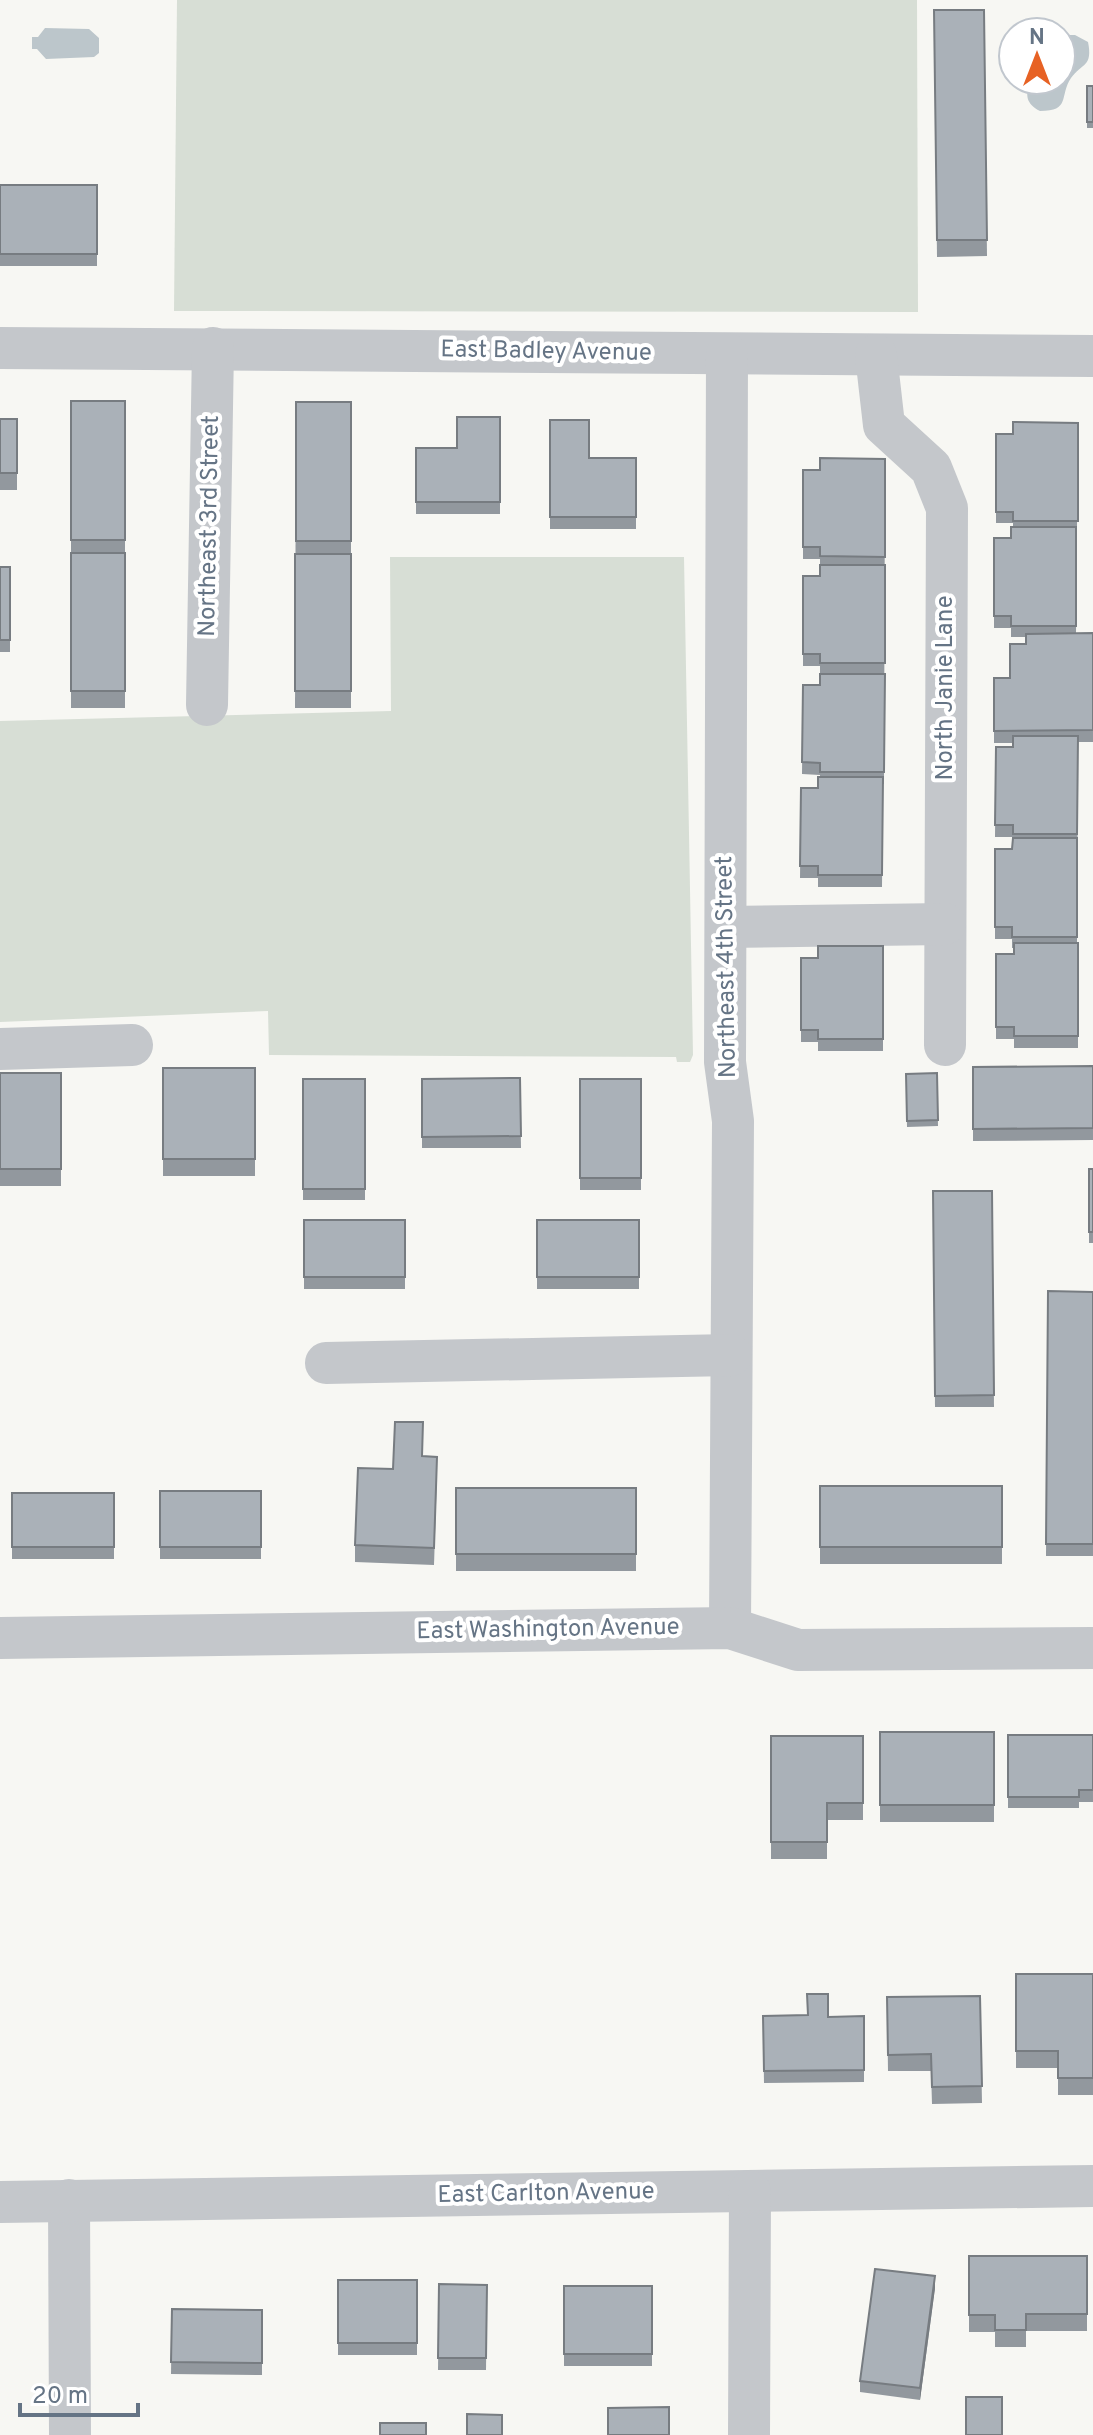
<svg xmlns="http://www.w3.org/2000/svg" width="1093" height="2435" font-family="Overpass,sans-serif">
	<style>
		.green { fill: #d7ded5 }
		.water { fill: #bcc6cb }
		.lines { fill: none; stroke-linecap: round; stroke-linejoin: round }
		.minor { stroke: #c4c7cb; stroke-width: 42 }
		.wall { fill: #92989e }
		.shaded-wall { fill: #777c81 }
		.building { fill: #aab1b8; stroke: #777c81; stroke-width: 2 }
		.labels { text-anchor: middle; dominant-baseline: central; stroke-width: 8; stroke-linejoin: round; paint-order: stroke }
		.street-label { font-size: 24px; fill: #657485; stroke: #fff }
	</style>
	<rect width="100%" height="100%" fill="#f7f7f3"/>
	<g class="green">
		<path d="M 177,0 L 917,0 L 918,312 L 174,311 Z"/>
		<path d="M 390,557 L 684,557 L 693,1055 L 690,1062 L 677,1062 L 676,1057 L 269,1055 L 268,1011 L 0,1022 L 0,721 L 391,711 Z"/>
	</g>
	<g class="water">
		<path d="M 45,28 L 89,29 L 99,38 L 99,53 L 94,57 L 46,59 L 37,49 L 32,49 L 32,37 L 38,37 Z"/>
		<path d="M 1069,35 L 1075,35 L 1088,42 C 1093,67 1082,63 1071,78 C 1059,96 1071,111 1040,111 C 1026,104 1025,95 1030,81 L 1061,80 L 1061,39 Z"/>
	</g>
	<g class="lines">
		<g class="minor">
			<path d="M 0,348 L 1093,356"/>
			<path d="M 727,354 L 725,1062 L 733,1121 L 730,1628"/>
			<path d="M 876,355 L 884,425 L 931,468 L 947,508 L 945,1045"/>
			<path d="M 207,705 L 213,348"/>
			<path d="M 726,927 L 945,924"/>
			<path d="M 0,1049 L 132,1045"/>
			<path d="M 326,1363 L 731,1355"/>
			<path d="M 0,1638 L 730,1628 L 798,1650 L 1093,1648"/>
			<path d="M 69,2200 L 70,2435"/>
			<path d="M 0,2202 L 1093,2186"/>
			<path d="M 749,2435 L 750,2191"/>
		</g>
	</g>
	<g class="wall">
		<path d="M 934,10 L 984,10 L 987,256 L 937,257 Z"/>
		<rect x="1087" y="86" width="6" height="42"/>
		<rect x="0" y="185" width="97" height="81"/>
		<rect x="71" y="401" width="54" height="307"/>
		<path d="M 296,402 L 351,402 L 351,708 L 295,708 Z"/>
		<path d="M 500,417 L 500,514 L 416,514 L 416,448 L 457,448 Z"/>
		<rect x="0" y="419" width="17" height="71"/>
		<path d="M 550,420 L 589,458 L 636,458 L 636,529 L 550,529 Z"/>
		<path d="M 1078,423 L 1076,633 L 1093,633 L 1093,742 L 1078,742 L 1077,943 L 1078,943 L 1078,1048 L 1014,1048 L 1014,1039 L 996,1039 L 996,954 L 1014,954 L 1014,948 L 1012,948 L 1012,939 L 995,939 L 995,849 L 1012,849 L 1013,838 L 1013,837 L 995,837 L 996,747 L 1013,747 L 1013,743 L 994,743 L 994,678 L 1010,678 L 1026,644 L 1026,637 L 1011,637 L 1011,628 L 994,628 L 994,538 L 1011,538 L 1013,527 L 1013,523 L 996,523 L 996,434 L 1013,434 Z"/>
		<path d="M 885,459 L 884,784 L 883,784 L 882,887 L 818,887 L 818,878 L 800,878 L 801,788 L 818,788 L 820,777 L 820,775 L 802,774 L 803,685 L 820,685 L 820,666 L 803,666 L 803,576 L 820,576 L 820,559 L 803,559 L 803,470 L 820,470 Z"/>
		<rect x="0" y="567" width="10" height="85"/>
		<path d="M 883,946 L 883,1051 L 818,1051 L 818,1042 L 801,1042 L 801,958 L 818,958 Z"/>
		<path d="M 1093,1066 L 1093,1140 L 973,1141 L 973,1067 Z"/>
		<rect x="163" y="1068" width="92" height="108"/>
		<rect x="0" y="1073" width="61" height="113"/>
		<path d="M 937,1073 L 938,1126 L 907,1127 L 906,1074 Z"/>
		<path d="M 520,1078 L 521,1148 L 422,1148 L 422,1079 Z"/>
		<rect x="303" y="1079" width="62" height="121"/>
		<rect x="580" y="1079" width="61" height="111"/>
		<rect x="1089" y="1169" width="4" height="74"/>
		<path d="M 933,1191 L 992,1191 L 994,1407 L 935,1407 Z"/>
		<rect x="304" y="1220" width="101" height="69"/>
		<rect x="537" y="1220" width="102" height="69"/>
		<path d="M 1048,1291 L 1093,1292 L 1093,1556 L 1046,1556 Z"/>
		<path d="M 422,1456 L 437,1474 L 434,1565 L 355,1562 L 355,1545 L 393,1469 Z"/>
		<rect x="820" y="1486" width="182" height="78"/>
		<rect x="456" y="1488" width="180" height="83"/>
		<rect x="160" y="1491" width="101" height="68"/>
		<rect x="12" y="1493" width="102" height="66"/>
		<rect x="880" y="1732" width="114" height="90"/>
		<path d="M 1008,1735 L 1093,1735 L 1093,1802 L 1079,1802 L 1079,1808 L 1008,1808 Z"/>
		<path d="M 771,1736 L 863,1736 L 863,1820 L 827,1820 L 827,1859 L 771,1859 Z"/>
		<path d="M 1016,1974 L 1093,1974 L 1093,2095 L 1058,2095 L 1058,2068 L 1016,2068 Z"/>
		<path d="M 980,1996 L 982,2103 L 932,2104 L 931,2071 L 888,2071 L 887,1997 Z"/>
		<path d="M 763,2016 L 864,2016 L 864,2082 L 764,2083 Z"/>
		<path d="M 969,2256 L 1087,2256 L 1087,2331 L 1026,2331 L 1026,2347 L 995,2347 L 995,2332 L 969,2332 Z"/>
		<rect x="338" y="2280" width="79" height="75"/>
		<path d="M 439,2284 L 487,2285 L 486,2370 L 438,2370 Z"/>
		<rect x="564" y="2286" width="88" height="80"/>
		<path d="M 935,2288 L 920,2400 L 860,2392 L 860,2381 Z"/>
		<path d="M 172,2309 L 262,2310 L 262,2375 L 171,2374 Z"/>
	</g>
	<path class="shaded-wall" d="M 935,2276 L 935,2288 L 920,2400 L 920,2388 Z"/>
	<g class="building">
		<path d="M 934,10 L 984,10 L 987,240 L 937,240 Z"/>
		<rect x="1087" y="86" width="6" height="36"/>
		<rect x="0" y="185" width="97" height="69"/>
		<rect x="71" y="401" width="54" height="139"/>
		<rect x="296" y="402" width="55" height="139"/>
		<path d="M 457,417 L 500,417 L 500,502 L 416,502 L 416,448 L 457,448 Z"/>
		<rect x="0" y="419" width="17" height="54"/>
		<path d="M 550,420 L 589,420 L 589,458 L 636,458 L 636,517 L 550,517 Z"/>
		<path d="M 1013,422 L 1078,423 L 1078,521 L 1013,521 L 1013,512 L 996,512 L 996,434 L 1013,434 Z"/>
		<path d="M 820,458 L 885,459 L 885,557 L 820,556 L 820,547 L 803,547 L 803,470 L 820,470 Z"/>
		<path d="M 1011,527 L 1076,527 L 1076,626 L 1011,626 L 1011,616 L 994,616 L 994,538 L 1011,538 Z"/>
		<rect x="71" y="553" width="54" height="138"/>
		<rect x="295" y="554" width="56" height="137"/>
		<path d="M 820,565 L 885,565 L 885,663 L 820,663 L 820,654 L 803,654 L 803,576 L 820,576 Z"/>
		<rect x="0" y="567" width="10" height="73"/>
		<path d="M 1093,633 L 1093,730 L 994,731 L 994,678 L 1010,678 L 1010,644 L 1026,644 L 1026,634 Z"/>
		<path d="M 820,674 L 885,674 L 884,772 L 820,772 L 820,763 L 802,762 L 803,685 L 820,685 Z"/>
		<path d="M 1013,736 L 1078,736 L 1077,834 L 1013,834 L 1013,825 L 995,825 L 996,747 L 1013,747 Z"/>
		<path d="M 818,777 L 883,777 L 882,875 L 818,875 L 818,866 L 800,866 L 801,788 L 818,788 Z"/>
		<path d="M 1013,838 L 1077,838 L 1077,937 L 1012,937 L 1012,927 L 995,927 L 995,849 L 1012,849 Z"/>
		<path d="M 1014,943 L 1078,943 L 1078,1036 L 1014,1036 L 1014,1027 L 996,1027 L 996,954 L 1014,954 Z"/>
		<path d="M 818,946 L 883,946 L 883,1039 L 818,1039 L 818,1030 L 801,1030 L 801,958 L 818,958 Z"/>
		<path d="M 1093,1066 L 1093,1128 L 973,1129 L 973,1067 Z"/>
		<rect x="163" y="1068" width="92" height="91"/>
		<rect x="0" y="1073" width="61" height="96"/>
		<path d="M 937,1073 L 938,1120 L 907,1121 L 906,1074 Z"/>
		<path d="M 520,1078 L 521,1136 L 422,1137 L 422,1079 Z"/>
		<rect x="303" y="1079" width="62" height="110"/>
		<rect x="580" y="1079" width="61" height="99"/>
		<rect x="1089" y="1169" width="4" height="63"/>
		<path d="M 933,1191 L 992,1191 L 994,1395 L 935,1396 Z"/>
		<rect x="304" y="1220" width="101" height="57"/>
		<rect x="537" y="1220" width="102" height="57"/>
		<path d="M 1048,1291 L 1093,1292 L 1093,1544 L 1046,1544 Z"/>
		<path d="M 395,1422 L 423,1422 L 422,1456 L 437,1457 L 434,1548 L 355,1545 L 358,1468 L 393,1469 Z"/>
		<rect x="820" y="1486" width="182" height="61"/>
		<rect x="456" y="1488" width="180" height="66"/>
		<rect x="160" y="1491" width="101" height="56"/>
		<rect x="12" y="1493" width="102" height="54"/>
		<rect x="880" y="1732" width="114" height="73"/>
		<path d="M 1008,1735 L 1093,1735 L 1093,1790 L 1079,1790 L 1079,1797 L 1008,1797 Z"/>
		<path d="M 771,1736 L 863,1736 L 863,1803 L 827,1803 L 827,1842 L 771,1842 Z"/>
		<path d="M 1016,1974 L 1093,1974 L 1093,2078 L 1058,2078 L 1058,2051 L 1016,2051 Z"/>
		<path d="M 807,1994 L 828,1994 L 828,2017 L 864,2016 L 864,2070 L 764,2071 L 763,2016 L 808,2015 Z"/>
		<path d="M 980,1996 L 982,2086 L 932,2087 L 931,2054 L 888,2055 L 887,1997 Z"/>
		<path d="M 969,2256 L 1087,2256 L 1087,2314 L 1026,2314 L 1026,2330 L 995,2330 L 995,2315 L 969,2315 Z"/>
		<path d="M 875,2269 L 935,2276 L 920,2388 L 860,2381 Z"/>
		<rect x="338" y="2280" width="79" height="63"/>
		<path d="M 439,2284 L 487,2285 L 486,2358 L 438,2358 Z"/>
		<rect x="564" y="2286" width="88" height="68"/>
		<path d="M 172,2309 L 262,2310 L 262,2363 L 171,2362 Z"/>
		<rect x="966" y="2397" width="36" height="38"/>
		<path d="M 669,2407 L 669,2435 L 608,2435 L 608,2408 Z"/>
		<path d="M 467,2414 L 502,2415 L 502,2435 L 467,2435 Z"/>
		<rect x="380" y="2423" width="46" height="12"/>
	</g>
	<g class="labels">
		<g class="street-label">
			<text transform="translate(546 352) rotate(1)">East Badley Avenue</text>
			<text transform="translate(210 526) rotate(-89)">Northeast 3rd Street</text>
			<text transform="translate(946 688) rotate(-90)">North Janie Lane</text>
			<text transform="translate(727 967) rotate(-91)">Northeast 4th Street</text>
			<text transform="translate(548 1630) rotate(-1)">East Washington Avenue</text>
			<text transform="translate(546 2194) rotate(-1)">East Carlton Avenue</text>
		</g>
	</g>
	<g transform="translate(1037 56)"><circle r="38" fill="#ffffff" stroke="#c1c7ce" stroke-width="2"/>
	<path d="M0-6L14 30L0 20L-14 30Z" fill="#e76224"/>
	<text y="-12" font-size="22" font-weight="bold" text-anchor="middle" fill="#657485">N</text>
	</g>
	<path d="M20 2403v12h118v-12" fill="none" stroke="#657485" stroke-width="4"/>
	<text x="32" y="2403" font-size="24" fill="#657485" stroke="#ffffff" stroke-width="6" paint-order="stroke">20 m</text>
</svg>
